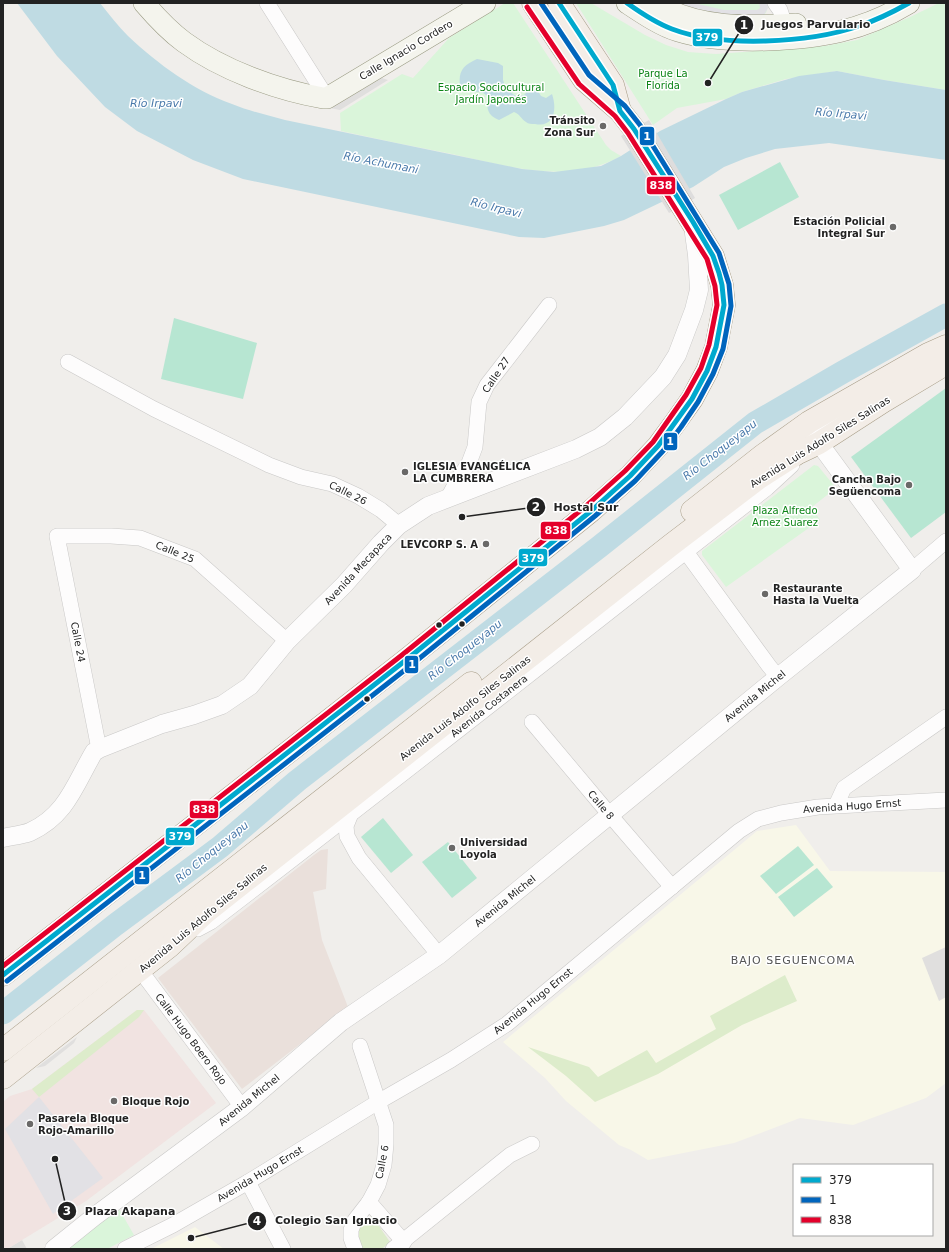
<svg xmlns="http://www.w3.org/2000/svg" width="949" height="1252" font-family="'DejaVu Sans',sans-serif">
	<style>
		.residential { fill: #dfdedc }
		.commercial { fill: #f1e3e1 }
		.education { fill: #f8f7e8 }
		.military { fill: #eae0db }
		.grass { fill: #ddeccb }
		.park { fill: #daf5da }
		.pitch { fill: #b7e6d2 }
		.parking { fill: #e0dfde }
		.plaza { fill: #e2e1e5 }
		.water { fill: #bfdbe3 }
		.pier { fill: #dedddd }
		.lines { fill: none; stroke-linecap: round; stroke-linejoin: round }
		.river { stroke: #bfdbe3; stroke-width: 23 }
		.minor-casing { stroke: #c9c8c7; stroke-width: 16 }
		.tertiary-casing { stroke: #c9c8c7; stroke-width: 19 }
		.secondary-casing { stroke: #999a82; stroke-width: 22 }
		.primary-casing { stroke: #a79c86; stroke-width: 23 }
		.minor { stroke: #fdfcfc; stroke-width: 15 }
		.tertiary { stroke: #fdfcfc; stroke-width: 18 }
		.secondary { stroke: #f4f4ed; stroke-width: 21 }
		.primary { stroke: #f3ede7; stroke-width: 22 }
		.bus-1-casing { stroke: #fff; stroke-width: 8 }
		.bus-2-casing { stroke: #fff; stroke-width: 8 }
		.bus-3-casing { stroke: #fff; stroke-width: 8 }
		.bus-1 { stroke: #00a9ce; stroke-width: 5 }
		.bus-2 { stroke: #0065bd; stroke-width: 5 }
		.bus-3 { stroke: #e4002b; stroke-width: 5 }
		.poi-dot { fill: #6a6968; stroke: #fff; stroke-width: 1.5 }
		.bus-dot { fill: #222; stroke: #fff; stroke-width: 1.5 }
		.labels { text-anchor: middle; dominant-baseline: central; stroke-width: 3; stroke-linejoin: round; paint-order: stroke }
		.street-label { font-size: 10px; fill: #222; stroke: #fff }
		.park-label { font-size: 10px; fill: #0c8416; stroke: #fff }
		.poi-label { font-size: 10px; font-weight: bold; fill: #222; stroke: #fff; text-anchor: start }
		.water-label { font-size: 11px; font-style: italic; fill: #4a7aab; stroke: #fff }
		.neighbourhood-label { font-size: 11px; letter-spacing: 1px; fill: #555; stroke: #fff }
		.leader { fill: none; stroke: #222; stroke-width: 1.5 }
		.callout-dot { fill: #222; stroke: #fff; stroke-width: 1.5 }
		.mark-label { font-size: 12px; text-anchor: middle; font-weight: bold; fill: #fff }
		.callout-label { font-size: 11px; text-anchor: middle; font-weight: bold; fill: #222; stroke: #fff; stroke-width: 3; stroke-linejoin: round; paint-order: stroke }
		.line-badge { stroke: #fff; stroke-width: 1.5 }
		.badge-label { font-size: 11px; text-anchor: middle; font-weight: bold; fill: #fff }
	</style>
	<rect width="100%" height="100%" fill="#f0eeeb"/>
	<path class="residential" d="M 22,1240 L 27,1249 L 7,1249 Z"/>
	<path class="commercial" d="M 137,1010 L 144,1010 L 216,1103 L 86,1201 L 22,1240 L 7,1249 L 3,1249 L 3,1102 L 10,1096 L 32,1089 Z"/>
	<g class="education">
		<path d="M 796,825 L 830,871 L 946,872 L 946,1083 L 926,1098 L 853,1125 L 800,1118 L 734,1143 L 648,1160 L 631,1150 L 619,1145 L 566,1101 L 545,1078 L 503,1042 L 757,831 Z"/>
		<path d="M 195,1227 L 224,1249 L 151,1249 Z"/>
	</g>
	<path class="military" d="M 328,849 L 326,889 L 313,892 L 322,940 L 348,1007 L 242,1089 L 158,978 L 314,855 L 321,850 Z"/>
	<g class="grass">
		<path d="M 785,975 L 797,1001 L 742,1025 L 658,1074 L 595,1102 L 566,1076 L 528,1047 L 589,1067 L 598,1077 L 647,1050 L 656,1063 L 716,1029 L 710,1016 Z"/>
		<path d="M 137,1010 L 144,1010 L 139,1017 L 39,1097 L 32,1089 Z"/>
		<path d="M 372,1216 L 390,1242 L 382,1249 L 362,1249 C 355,1232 356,1226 372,1216 Z"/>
	</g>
	<g class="park">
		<path d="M 505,3 L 513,3 L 606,145 L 611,150 L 621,156 C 569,186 506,166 452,154 C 415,147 378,139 341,131 L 340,113 L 402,74 L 413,78 L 449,38 Z"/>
		<path d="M 576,3 L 591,3 L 645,35 L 666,45 L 688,52 L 716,54 L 825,46 L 857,40 L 910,17 L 939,3 L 946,3 L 946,90 L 884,80 L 837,71 L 786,79 L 742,92 L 726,99 L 677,108 L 653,125 Z"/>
		<path d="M 673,3 L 767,3 C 768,9 767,13 762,17 Z"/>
		<path d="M 814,465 L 818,466 L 836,488 L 812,507 L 820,520 L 726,587 L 702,555 L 702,551 Z"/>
		<path d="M 119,1209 L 134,1235 L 107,1249 L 70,1249 L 71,1246 Z"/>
	</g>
	<g class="pitch">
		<path d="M 780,162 L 799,197 L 738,230 L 719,195 Z"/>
		<path d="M 174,318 L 257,343 L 243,399 L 161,379 Z"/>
		<path d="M 946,388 L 946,512 L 911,538 L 851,457 Z"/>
		<path d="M 383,818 L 413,855 L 391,873 L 361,837 Z"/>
		<path d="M 448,842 L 477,878 L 452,898 L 422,862 Z"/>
		<path d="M 798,846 L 814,865 L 776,894 L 760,876 Z"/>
		<path d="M 817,868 L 833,887 L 794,917 L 778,897 Z"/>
	</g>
	<g class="parking">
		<path d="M 379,77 L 388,80 L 340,110 L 330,108 Z"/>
		<path d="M 946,947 L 946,997 L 939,1001 L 922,958 Z"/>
		<path d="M 77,1037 L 74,1043 L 45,1066 L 36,1068 Z"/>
	</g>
	<g class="plaza">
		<path d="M 673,3 L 694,3 L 724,10 L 757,10 L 760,8 L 759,3 L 767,3 L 768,8 L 764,15 L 762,17 L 726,19 Z"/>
		<path d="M 39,1097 L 103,1178 L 53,1214 L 5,1129 Z"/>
	</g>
	<g class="water">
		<path d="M 17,3 L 100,3 C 109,14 118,26 128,36 C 158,64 193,90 232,104 C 249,111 267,115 285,120 L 522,169 L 554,172 L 601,166 L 621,156 L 660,131 L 726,99 L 742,92 L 799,76 L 837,71 L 884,80 L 946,90 L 946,160 L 829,143 L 775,149 L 746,158 L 724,167 L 693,187 L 624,220 L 604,226 L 544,238 L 519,237 L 243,179 L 193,160 L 137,131 L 105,107 L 57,56 Z"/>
		<path d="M 477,59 L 498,63 L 503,66 L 503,80 L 506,89 L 517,97 L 524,95 L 532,87 L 536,88 L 541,96 L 546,98 L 552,94 C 557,108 555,128 535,124 C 532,124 528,124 526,122 C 521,119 520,114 514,112 L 499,120 C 487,115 487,109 487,96 C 482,90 476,93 469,91 C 466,90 462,88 460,86 C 458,70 464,65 477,59 Z"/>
	</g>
	<path class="pier" d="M 649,120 L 695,198 L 669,213 L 621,136 Z"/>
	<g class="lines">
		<path class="river" d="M 3,1013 L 115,925 L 220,847 L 297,781 L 599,547 L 755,423 L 843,372 L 946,315"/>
		<defs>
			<g id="minor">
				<path d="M 267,3 L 327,98"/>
				<path d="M 775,3 L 780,10 L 785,25"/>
				<path d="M 68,362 L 154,409 L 269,465 L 301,477 L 332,484 L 358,496 L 381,510 L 399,525"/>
				<path d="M 448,498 L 458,479 L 469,463 L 475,447 L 479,402 L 487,385 L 549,305"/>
				<path d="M 686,552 L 769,666 L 778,677"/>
				<path d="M 912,570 L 946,541"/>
				<path d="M 532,722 L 610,815 L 672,887"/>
				<path d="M 99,749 L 57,536 L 111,536 L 140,538 L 195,559 L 287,641"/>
				<path d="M 837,805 L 838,801 L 844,788 L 946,717"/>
				<path d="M 350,816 L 346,826 L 347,836 L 359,858 L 439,955"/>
				<path d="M 198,929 L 211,922 C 398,779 582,633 767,488 L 792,465"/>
				<path d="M 140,970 L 242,1107"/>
				<path d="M 248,1182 L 283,1249"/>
				<path d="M 369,1202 L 404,1242"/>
				<path d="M 125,1249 L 173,1225 L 248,1182 L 378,1102 L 451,1060 L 507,1024 L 739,831 L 758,819 L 781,813 L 818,807 L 946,800"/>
				<path d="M 355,1249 L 351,1238 L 351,1230 L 355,1220 L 369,1202 L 378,1185 L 384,1165 L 386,1144 L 386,1125 L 360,1046"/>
				<path d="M 393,1249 L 510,1155 L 532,1144"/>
			</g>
			<g id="tertiary">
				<path d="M 3,838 C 12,836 22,835 30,832 C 67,815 75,784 94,752 L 99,749 L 162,724 L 194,715 L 222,705 L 250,686 L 287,641 L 344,585 L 381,543 L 399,525 L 428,506 L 576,449 L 600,437 L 625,417 L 663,377 L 677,355 L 694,310 L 699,290 L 697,255 L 693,226"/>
				<path d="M 54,1249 L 95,1216 L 242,1107 L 341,1022 L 439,955 L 778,677 L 912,570 L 819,443 L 815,434 L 818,428 L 836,416"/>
			</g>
			<g id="secondary">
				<path d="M 144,3 C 156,17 169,31 184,42 C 222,70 277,90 323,98 L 327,98 L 485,3"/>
				<path d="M 627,3 C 642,13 661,26 678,31 C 707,40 737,41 768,40 C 820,38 863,31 909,3"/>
				<path d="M 656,3 C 696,29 750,27 796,24"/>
			</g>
			<g id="primary">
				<path d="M 559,3 L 613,85 L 620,111"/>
				<path d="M 692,511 L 763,455 L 809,422 L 928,354 L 946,346"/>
				<path d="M 3,975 L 406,660 L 591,511 L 630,476 L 658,446 L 675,423 L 692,399 L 707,371 L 716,347 L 724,305 L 722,285 L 713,256 L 634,129 L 620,111 L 584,80 L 533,3"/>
				<path d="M 3,1050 L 471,683"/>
				<path d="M 3,1078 L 170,946 L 206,912 L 671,545 L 759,478 L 798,453 L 819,443 L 884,401 L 946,364"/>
			</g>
		</defs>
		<use href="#minor" class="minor-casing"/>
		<use href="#tertiary" class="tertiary-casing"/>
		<use href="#secondary" class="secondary-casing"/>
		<use href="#primary" class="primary-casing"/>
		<use href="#minor" class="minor"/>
		<use href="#tertiary" class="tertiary"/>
		<use href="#secondary" class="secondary"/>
		<use href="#primary" class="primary"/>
		<defs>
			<g id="bus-1">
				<path d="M 627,3 C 641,13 656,23 672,29 C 722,48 809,43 859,26 C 877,20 893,12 909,3"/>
				<path d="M 3,975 L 406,660 L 591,511 L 630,476 L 658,446 L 692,399 L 707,371 L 716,347 L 724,305 L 722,285 L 719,273 L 713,256 L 693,222 L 634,129 L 620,111 L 613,85 L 559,3"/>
			</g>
			<path id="bus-2" d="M 7,981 L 410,666 L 595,516 L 635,481 L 663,451 L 681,427 L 698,402 L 713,374 L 723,349 L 731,306 L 729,284 L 719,253 L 640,125 L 625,106 L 589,75 L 541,3"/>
			<path id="bus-3" d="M 3,966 L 402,655 L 586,506 L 625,471 L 653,442 L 686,395 L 701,368 L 709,345 L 717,305 L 715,286 L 707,259 L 628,133 L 615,116 L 579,84 L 527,7"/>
		</defs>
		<use href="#bus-1" class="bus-1-casing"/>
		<use href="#bus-2" class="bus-2-casing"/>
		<use href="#bus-3" class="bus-3-casing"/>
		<use href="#bus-1" class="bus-1"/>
		<use href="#bus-2" class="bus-2"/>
		<use href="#bus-3" class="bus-3"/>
	</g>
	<g class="poi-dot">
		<circle cx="603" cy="126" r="4"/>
		<circle cx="893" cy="227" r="4"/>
		<circle cx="405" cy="472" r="4"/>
		<circle cx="909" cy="485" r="4"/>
		<circle cx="486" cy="544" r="4"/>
		<circle cx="765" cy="594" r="4"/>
		<circle cx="452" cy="848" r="4"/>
		<circle cx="114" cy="1101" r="4"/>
		<circle cx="30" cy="1124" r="4"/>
	</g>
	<g class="bus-dot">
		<circle cx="462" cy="624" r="3.5"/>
		<circle cx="439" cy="625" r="3.5"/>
		<circle cx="367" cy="699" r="3.5"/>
	</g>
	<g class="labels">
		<g class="street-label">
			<text transform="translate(406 50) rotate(-31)">Calle Ignacio Cordero</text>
			<text transform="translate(496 375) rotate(-56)">Calle 27</text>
			<text transform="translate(820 442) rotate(-32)">Avenida Luis Adolfo Siles Salinas</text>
			<text transform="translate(348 493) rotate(26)">Calle 26</text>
			<text transform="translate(175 552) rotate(22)">Calle 25</text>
			<text transform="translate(358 569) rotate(-47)">Avenida Mecapaca</text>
			<text transform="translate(78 642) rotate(79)">Calle 24</text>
			<text transform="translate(755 696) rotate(-39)">Avenida Michel</text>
			<text transform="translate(489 706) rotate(-38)">Avenida Costanera</text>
			<text transform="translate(465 708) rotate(-38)">Avenida Luis Adolfo Siles Salinas</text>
			<text transform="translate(601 805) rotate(50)">Calle 8</text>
			<text transform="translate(852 806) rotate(-4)">Avenida Hugo Ernst</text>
			<text transform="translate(505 901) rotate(-39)">Avenida Michel</text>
			<text transform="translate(203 918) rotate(-40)">Avenida Luis Adolfo Siles Salinas</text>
			<text transform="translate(533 1001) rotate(-39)">Avenida Hugo Ernst</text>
			<text transform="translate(191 1039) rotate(53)">Calle Hugo Boero Rojo</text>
			<text transform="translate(249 1100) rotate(-39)">Avenida Michel</text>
			<text transform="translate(382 1162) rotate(-79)">Calle 6</text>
			<text transform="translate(260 1174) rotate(-31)">Avenida Hugo Ernst</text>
		</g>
		<g class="park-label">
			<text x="663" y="73">Parque La<tspan x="663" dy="12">Florida</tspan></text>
			<text x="491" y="87">Espacio Sociocultural<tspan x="491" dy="12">Jardín Japonés</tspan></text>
			<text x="785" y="510">Plaza Alfredo<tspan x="785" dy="12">Arnez Suarez</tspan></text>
		</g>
		<g class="poi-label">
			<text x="595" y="120" text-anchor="end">Tránsito<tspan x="595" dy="12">Zona Sur</tspan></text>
			<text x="885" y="221" text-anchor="end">Estación Policial<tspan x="885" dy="12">Integral Sur</tspan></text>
			<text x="413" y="466">IGLESIA EVANGÉLICA<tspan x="413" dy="12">LA CUMBRERA</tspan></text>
			<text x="901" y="479" text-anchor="end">Cancha Bajo<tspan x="901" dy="12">Següencoma</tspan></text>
			<text x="478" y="544" text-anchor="end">LEVCORP S. A</text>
			<text x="773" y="588">Restaurante<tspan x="773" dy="12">Hasta la Vuelta</tspan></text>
			<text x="460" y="842">Universidad<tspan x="460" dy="12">Loyola</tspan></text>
			<text x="122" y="1101">Bloque Rojo</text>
			<text x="38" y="1118">Pasarela Bloque<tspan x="38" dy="12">Rojo-Amarillo</tspan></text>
		</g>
		<g class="water-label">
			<text x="156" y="103">Río Irpavi</text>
			<text transform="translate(841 114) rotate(5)">Río Irpavi</text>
			<text transform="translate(381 163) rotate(11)">Río Achumani</text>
			<text transform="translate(496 208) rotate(14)">Río Irpavi</text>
			<text transform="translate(720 450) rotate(-38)">Río Choqueyapu</text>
			<text transform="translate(465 650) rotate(-38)">Río Choqueyapu</text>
			<text transform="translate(212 852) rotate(-39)">Río Choqueyapu</text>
		</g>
		<g class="neighbourhood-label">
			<text x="793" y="960">BAJO SEGUENCOMA</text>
		</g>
	</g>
	<path class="leader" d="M708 83L744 25M462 517L536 507M55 1159L67 1211M191 1238L257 1221"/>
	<g class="callout-dot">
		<circle cx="708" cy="83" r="4"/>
		<circle cx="462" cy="517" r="4"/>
		<circle cx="55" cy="1159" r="4"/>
		<circle cx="191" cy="1238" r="4"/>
		<circle cx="744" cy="25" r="10"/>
		<circle cx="536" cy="507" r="10"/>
		<circle cx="67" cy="1211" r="10"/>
		<circle cx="257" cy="1221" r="10"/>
	</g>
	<g class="mark-label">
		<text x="744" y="29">1</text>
		<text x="536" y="511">2</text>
		<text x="67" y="1215">3</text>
		<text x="257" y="1225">4</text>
	</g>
	<g class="callout-label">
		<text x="816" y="28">Juegos Parvulario</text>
		<text x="586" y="511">Hostal Sur</text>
		<text x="130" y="1215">Plaza Akapana</text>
		<text x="336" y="1224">Colegio San Ignacio</text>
	</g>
	<g class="line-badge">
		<rect x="692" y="28" width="31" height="19" rx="4" fill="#00a9ce"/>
		<rect x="639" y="126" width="16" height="20" rx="4" fill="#0065bd"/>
		<rect x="646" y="176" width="30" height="19" rx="4" fill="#e4002b"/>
		<rect x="663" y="432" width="15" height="19" rx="4" fill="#0065bd"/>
		<rect x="540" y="521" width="31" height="19" rx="4" fill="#e4002b"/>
		<rect x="518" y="548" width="30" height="19" rx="4" fill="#00a9ce"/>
		<rect x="404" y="655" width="15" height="19" rx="4" fill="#0065bd"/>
		<rect x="189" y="800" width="30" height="19" rx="4" fill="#e4002b"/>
		<rect x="165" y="827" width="30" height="19" rx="4" fill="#00a9ce"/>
		<rect x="134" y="866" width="16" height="19" rx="4" fill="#0065bd"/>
	</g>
	<g class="badge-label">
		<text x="707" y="41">379</text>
		<text x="647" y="140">1</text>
		<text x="661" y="189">838</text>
		<text x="670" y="445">1</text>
		<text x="556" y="534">838</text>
		<text x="533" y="562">379</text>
		<text x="412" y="668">1</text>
		<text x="204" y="813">838</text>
		<text x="180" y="840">379</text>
		<text x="142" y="879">1</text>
	</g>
	<rect width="949" height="1252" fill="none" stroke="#222222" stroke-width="8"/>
	<rect x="793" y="1164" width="140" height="72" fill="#ffffff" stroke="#a7a7a7"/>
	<rect x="801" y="1177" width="20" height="6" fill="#00a9ce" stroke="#a7a7a7"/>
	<text x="829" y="1184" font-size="12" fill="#222222">379</text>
	<rect x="801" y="1197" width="20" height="6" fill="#0065bd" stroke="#a7a7a7"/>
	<text x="829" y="1204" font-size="12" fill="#222222">1</text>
	<rect x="801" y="1217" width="20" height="6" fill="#e4002b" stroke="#a7a7a7"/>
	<text x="829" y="1224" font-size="12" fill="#222222">838</text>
</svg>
